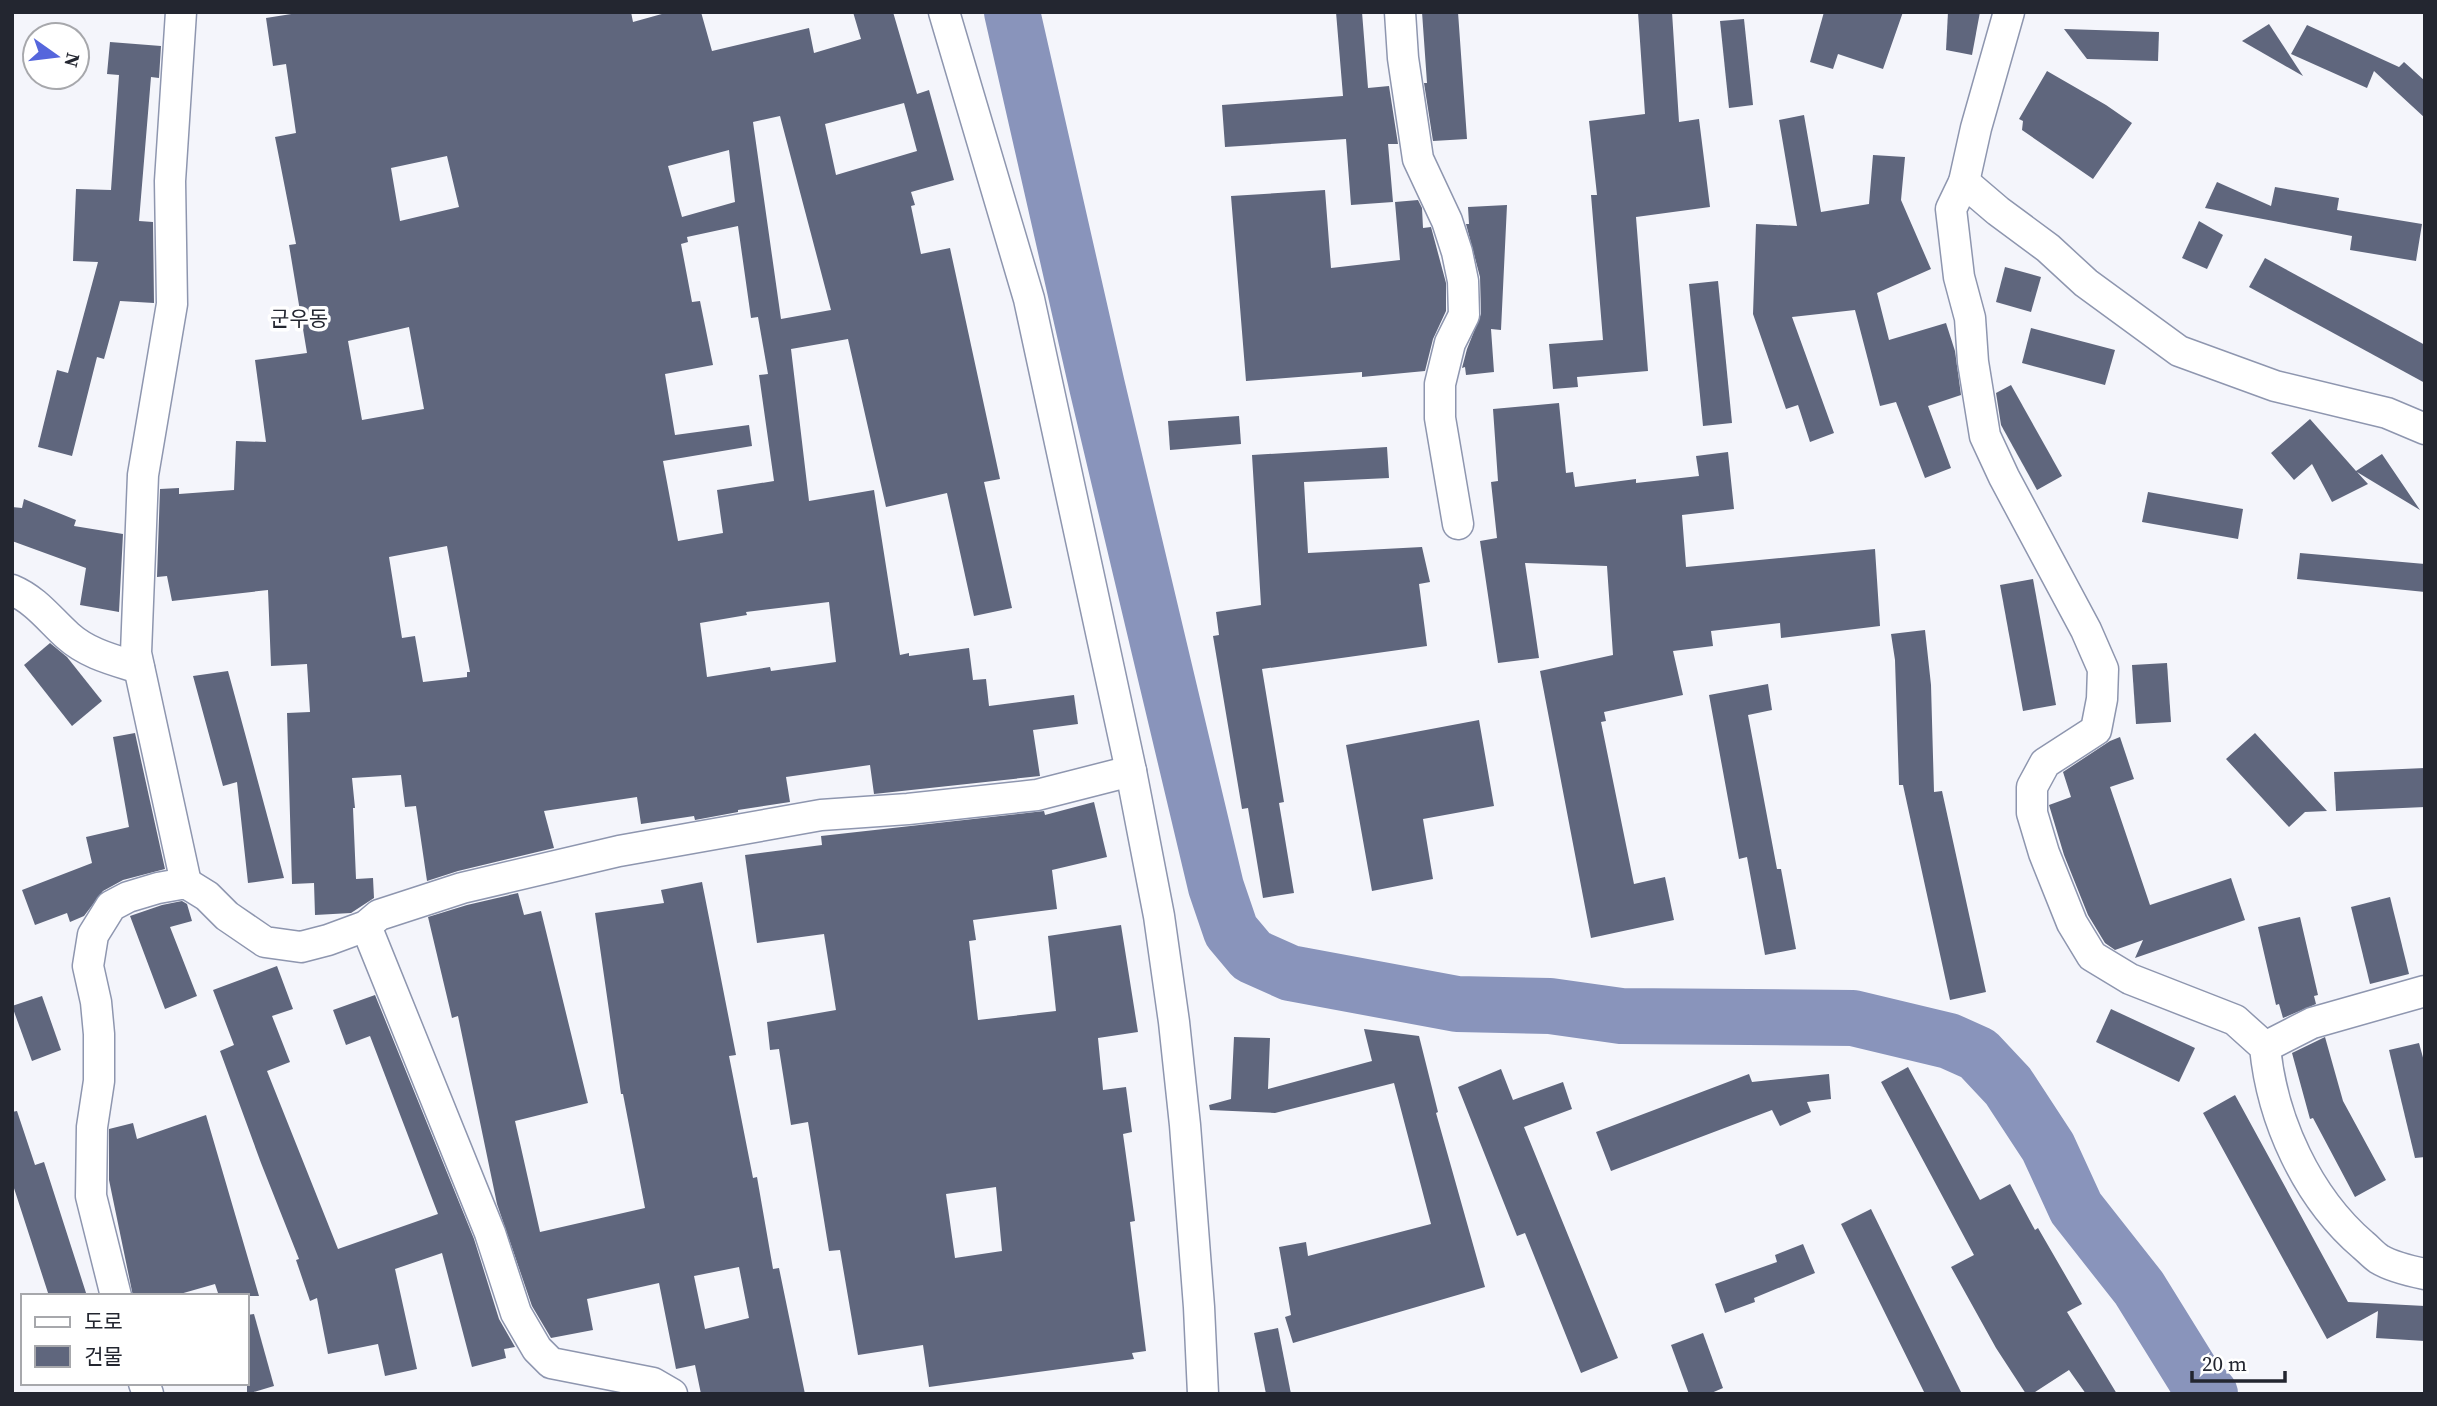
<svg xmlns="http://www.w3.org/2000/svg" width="2437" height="1406" font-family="'Source Serif 4','Noto Sans KR',serif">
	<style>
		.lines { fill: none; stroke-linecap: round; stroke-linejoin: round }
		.river { stroke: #8994bb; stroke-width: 56 }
		.building { fill: #5f667d; fill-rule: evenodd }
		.minor-casing { stroke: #8e96af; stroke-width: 33 }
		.minor { stroke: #fff; stroke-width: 30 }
		.labels { text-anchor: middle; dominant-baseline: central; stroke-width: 7; stroke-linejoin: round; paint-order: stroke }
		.quarter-label { font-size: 21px; fill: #232630; stroke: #fff }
	</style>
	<rect width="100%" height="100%" fill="#f4f5fb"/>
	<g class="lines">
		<path class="river" d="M 1012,12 L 1097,386 L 1216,887 L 1231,931 L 1252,956 L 1290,973 L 1457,1004 L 1550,1006 L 1621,1016 L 1853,1018 L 1949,1041 L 1978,1054 L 2008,1086 L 2048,1147 L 2076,1208 L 2139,1288 L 2196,1380 L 2210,1394"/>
	</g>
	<g class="building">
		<path d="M 304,12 L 631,12 L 633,22 L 669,12 L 701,12 L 712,51 L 809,28 L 814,53 L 861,39 L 853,12 L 893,12 L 917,94 L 929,90 L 954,180 L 911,192 L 915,205 L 911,206 L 921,254 L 950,248 L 1000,479 L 984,482 L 1012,608 L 974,616 L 947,493 L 886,507 L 848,339 L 791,349 L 809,501 L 874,490 L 900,655 L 909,653 L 909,656 L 969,648 L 973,680 L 986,679 L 989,706 L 1074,695 L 1078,724 L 1033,730 L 1040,776 L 874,794 L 870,765 L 786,777 L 790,802 L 738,810 L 738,812 L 695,820 L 694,816 L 641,824 L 637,797 L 544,811 L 554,848 L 458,871 L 427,881 L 416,806 L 405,807 L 401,775 L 352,778 L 355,808 L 353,808 L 356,879 L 373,878 L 374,898 L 351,913 L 315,915 L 314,883 L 292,884 L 287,713 L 310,712 L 307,664 L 271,666 L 268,590 L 172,601 L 167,576 L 157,577 L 160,489 L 179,488 L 179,494 L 234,490 L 236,441 L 266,442 L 255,360 L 307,353 L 289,245 L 296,244 L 275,137 L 296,133 L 286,64 L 273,66 L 266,18 ZM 904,103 L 917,151 L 836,175 L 825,124 ZM 780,116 L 831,310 L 781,319 L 753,122 ZM 729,150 L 735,202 L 682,217 L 668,166 ZM 447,156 L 459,207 L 400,221 L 391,168 ZM 738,226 L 751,318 L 758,317 L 768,374 L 759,375 L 774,481 L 717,490 L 723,533 L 678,541 L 663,461 L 752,446 L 749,425 L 675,435 L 665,374 L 713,365 L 700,301 L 692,302 L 681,244 L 688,242 L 687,237 ZM 409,327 L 424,409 L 362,420 L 348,341 ZM 447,546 L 470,672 L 467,672 L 467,677 L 423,682 L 415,636 L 402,638 L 389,557 ZM 829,602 L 836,662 L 771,671 L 770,667 L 707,677 L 700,623 L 747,615 L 746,612 Z"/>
		<path d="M 1336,12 L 1362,12 L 1368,88 L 1389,86 L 1398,144 L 1388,144 L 1393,202 L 1351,205 L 1346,139 L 1225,147 L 1222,105 L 1343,96 Z"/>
		<path d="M 1422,12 L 1458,12 L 1467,139 L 1433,141 L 1424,83 L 1427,83 Z"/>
		<path d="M 1638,12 L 1672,12 L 1679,122 L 1699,119 L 1710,207 L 1636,217 L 1648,371 L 1577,377 L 1578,387 L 1553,389 L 1549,344 L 1603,340 L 1591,195 L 1597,195 L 1589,121 L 1645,114 Z"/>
		<path d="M 1824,12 L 1903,12 L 1883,69 L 1838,54 L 1833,69 L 1810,62 Z"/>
		<path d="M 1948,12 L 1980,12 L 1972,55 L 1946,50 Z"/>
		<path d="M 1744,19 L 1753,105 L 1729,108 L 1720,21 Z"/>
		<path d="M 2269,24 L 2303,76 L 2242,41 Z"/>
		<path d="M 2307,25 L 2399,67 L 2404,62 L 2425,81 L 2425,118 L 2374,71 L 2367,88 L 2291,54 Z"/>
		<path d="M 2064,29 L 2159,32 L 2158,61 L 2087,59 Z"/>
		<path d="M 110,42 L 161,46 L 159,78 L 151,77 L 139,221 L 153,222 L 154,303 L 120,301 L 104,359 L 97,357 L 72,456 L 38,447 L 57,370 L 68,373 L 98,262 L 73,261 L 76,189 L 111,190 L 119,75 L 107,74 Z"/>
		<path d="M 2047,71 L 2106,105 L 2132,123 L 2093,179 L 2022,130 L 2023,121 L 2019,119 Z"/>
		<path d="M 1804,115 L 1821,212 L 1869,204 L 1873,155 L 1905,157 L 1901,200 L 1931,269 L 1877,293 L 1889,340 L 1946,323 L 1955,351 L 1961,395 L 1928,406 L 1951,468 L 1925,478 L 1896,402 L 1880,406 L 1855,310 L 1792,317 L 1834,433 L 1810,442 L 1798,405 L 1786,409 L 1753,314 L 1756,224 L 1797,226 L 1779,120 Z"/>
		<path d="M 2217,182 L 2271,206 L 2275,187 L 2339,198 L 2337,210 L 2422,224 L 2416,261 L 2350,250 L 2352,236 L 2205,208 Z"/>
		<path d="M 1325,190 L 1331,268 L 1400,260 L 1395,202 L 1418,200 L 1422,208 L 1423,228 L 1431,227 L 1446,283 L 1446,311 L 1433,339 L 1425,371 L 1362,377 L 1362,372 L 1246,381 L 1231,196 Z"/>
		<path d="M 1507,205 L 1501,330 L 1491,329 L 1494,372 L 1466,375 L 1465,367 L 1462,368 L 1467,349 L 1481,314 L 1480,277 L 1466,224 L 1469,224 L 1468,207 Z"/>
		<path d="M 2199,221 L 2223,235 L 2207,269 L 2182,258 Z"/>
		<path d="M 2265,258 L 2425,345 L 2425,383 L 2249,287 Z"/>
		<path d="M 2005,267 L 2041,277 L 2031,312 L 1996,302 Z"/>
		<path d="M 1718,281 L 1732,423 L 1703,426 L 1689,284 Z"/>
		<path d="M 2031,328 L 2115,350 L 2105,385 L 2022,363 Z"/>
		<path d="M 2011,385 L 2062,476 L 2037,490 L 2001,425 L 1996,393 Z"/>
		<path d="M 1559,403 L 1566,473 L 1573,472 L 1575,487 L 1636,479 L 1636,483 L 1699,476 L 1696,456 L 1728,452 L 1734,509 L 1682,515 L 1686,567 L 1875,549 L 1880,626 L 1781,638 L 1780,623 L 1711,631 L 1713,646 L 1673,651 L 1683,695 L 1604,712 L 1606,721 L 1601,722 L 1634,884 L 1665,877 L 1674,920 L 1591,938 L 1540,671 L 1613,655 L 1607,566 L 1525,563 L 1539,658 L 1498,663 L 1480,541 L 1497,538 L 1491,482 L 1498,481 L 1493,409 Z"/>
		<path d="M 1239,416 L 1241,444 L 1170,450 L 1168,421 Z"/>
		<path d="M 2310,419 L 2356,471 L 2382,454 L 2420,510 L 2357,472 L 2368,484 L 2332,502 L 2312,464 L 2294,480 L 2271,453 Z"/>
		<path d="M 1387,447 L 1389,478 L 1304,482 L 1308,553 L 1422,547 L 1430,582 L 1419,584 L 1427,646 L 1262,669 L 1284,802 L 1279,803 L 1294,893 L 1263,898 L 1248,808 L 1242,809 L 1213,636 L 1219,635 L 1216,612 L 1261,605 L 1252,455 Z"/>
		<path d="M 2148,492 L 2243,509 L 2238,539 L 2142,522 Z"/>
		<path d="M 24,499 L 76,520 L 74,526 L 123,534 L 119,612 L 80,605 L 86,568 L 12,541 L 12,507 L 22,508 Z"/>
		<path d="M 2300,553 L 2425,564 L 2425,592 L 2297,579 Z"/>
		<path d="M 2033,579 L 2056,705 L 2023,711 L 2000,585 Z"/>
		<path d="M 1925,630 L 1931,685 L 1934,792 L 1942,791 L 1986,992 L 1950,1000 L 1903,785 L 1899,785 L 1895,660 L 1891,634 Z"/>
		<path d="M 50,643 L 67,657 L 102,701 L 72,726 L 24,665 Z"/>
		<path d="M 2167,663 L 2171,722 L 2136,724 L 2132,665 Z"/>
		<path d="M 228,671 L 247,741 L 284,878 L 248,883 L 237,782 L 223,786 L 193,676 Z"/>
		<path d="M 1768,684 L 1772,710 L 1748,715 L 1777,869 L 1781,869 L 1796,949 L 1765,955 L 1747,857 L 1739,859 L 1709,695 Z"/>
		<path d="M 1479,720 L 1494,806 L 1423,819 L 1433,879 L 1372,891 L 1346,745 Z"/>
		<path d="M 135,733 L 165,869 L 123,880 L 103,891 L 84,916 L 70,922 L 67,913 L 35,925 L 22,890 L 92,863 L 86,837 L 129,827 L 113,737 Z"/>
		<path d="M 2255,733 L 2327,811 L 2305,812 L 2289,827 L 2226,759 Z"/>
		<path d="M 2120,737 L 2134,779 L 2110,787 L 2150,905 L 2231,878 L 2245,920 L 2135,958 L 2143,940 L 2115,950 L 2105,943 L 2088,915 L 2064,855 L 2049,805 L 2071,797 L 2063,772 L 2110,741 Z"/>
		<path d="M 2425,768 L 2425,807 L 2336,811 L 2334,772 Z"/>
		<path d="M 1094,802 L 1107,857 L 1052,870 L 1057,909 L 973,920 L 976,940 L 969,941 L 978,1020 L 1056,1011 L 1048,936 L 1121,925 L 1138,1032 L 1098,1038 L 1103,1090 L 1126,1087 L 1132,1132 L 1123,1134 L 1135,1221 L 1130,1222 L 1146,1351 L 1132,1353 L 1134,1359 L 929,1387 L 923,1345 L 858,1355 L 840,1250 L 829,1251 L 808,1122 L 791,1125 L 779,1049 L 770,1050 L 767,1022 L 836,1010 L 824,934 L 757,943 L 745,855 L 822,845 L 821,836 L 1044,811 L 1045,815 ZM 996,1187 L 1002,1251 L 955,1258 L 946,1194 Z"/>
		<path d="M 702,882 L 736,1055 L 729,1056 L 753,1178 L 757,1177 L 773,1269 L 779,1268 L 805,1394 L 701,1394 L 695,1365 L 676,1369 L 659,1283 L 587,1299 L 593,1330 L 551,1338 L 532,1306 L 497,1204 L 458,1016 L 452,1018 L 428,917 L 467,905 L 518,893 L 524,915 L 541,911 L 588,1103 L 515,1121 L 540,1232 L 645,1208 L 623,1094 L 621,1094 L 595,913 L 664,903 L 661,890 ZM 739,1267 L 749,1318 L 705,1329 L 694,1276 Z"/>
		<path d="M 2390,897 L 2409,974 L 2370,984 L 2351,907 Z"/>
		<path d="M 182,901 L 187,904 L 192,921 L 170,927 L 197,996 L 165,1009 L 130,916 L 162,905 Z"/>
		<path d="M 2300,917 L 2318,995 L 2314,996 L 2316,1004 L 2283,1018 L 2279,1004 L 2276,1005 L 2258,927 Z"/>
		<path d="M 277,966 L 293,1009 L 272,1016 L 290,1062 L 267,1071 L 338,1249 L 438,1214 L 370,1036 L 346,1045 L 333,1010 L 375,995 L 474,1239 L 499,1319 L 515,1347 L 504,1349 L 506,1358 L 472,1367 L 442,1253 L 395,1269 L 417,1369 L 385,1376 L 378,1344 L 328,1354 L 317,1298 L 310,1301 L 296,1260 L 299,1259 L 261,1163 L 220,1051 L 234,1045 L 213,990 Z"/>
		<path d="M 42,996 L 61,1050 L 32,1061 L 12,1006 Z"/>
		<path d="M 2111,1009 L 2195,1048 L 2179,1082 L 2096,1042 Z"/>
		<path d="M 1364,1029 L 1419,1036 L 1438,1112 L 1436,1113 L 1485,1287 L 1293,1343 L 1285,1317 L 1291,1315 L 1279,1247 L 1306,1242 L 1308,1256 L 1431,1224 L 1394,1083 L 1275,1113 L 1210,1110 L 1209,1105 L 1231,1099 L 1234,1037 L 1270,1038 L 1268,1089 L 1372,1061 Z"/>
		<path d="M 2325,1037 L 2343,1101 L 2386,1180 L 2355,1197 L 2313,1118 L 2310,1119 L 2292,1053 Z"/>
		<path d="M 2419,1043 L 2425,1065 L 2425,1157 L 2415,1158 L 2389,1050 Z"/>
		<path d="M 1908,1067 L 1980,1200 L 2010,1184 L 2035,1230 L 2038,1228 L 2082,1304 L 2067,1312 L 2117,1394 L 2086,1394 L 2069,1370 L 2032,1394 L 2026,1394 L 1996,1348 L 1951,1267 L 1974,1255 L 1881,1082 Z"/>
		<path d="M 1501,1069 L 1513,1100 L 1563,1082 L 1572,1109 L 1524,1127 L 1618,1358 L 1581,1373 L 1525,1233 L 1517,1236 L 1458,1087 Z"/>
		<path d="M 1749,1074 L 1752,1082 L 1829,1074 L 1831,1099 L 1807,1102 L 1811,1112 L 1780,1126 L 1772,1110 L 1611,1171 L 1596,1132 Z"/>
		<path d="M 2235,1095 L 2348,1302 L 2425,1306 L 2425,1341 L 2376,1338 L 2378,1311 L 2327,1339 L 2203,1113 Z"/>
		<path d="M 17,1111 L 35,1165 L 44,1162 L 87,1296 L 49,1296 L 12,1182 L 12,1112 Z"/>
		<path d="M 206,1115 L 259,1296 L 219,1296 L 215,1284 L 173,1296 L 133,1296 L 109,1180 L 109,1129 L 133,1123 L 137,1139 Z"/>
		<path d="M 1871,1209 L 1915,1299 L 1962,1394 L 1925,1394 L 1841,1224 Z"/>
		<path d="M 1803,1244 L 1815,1273 L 1754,1298 L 1755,1302 L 1725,1313 L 1715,1284 L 1777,1262 L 1775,1255 Z"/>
		<path d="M 254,1314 L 274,1386 L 247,1394 L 247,1315 Z"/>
		<path d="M 1278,1328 L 1291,1394 L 1266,1394 L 1254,1333 Z"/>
		<path d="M 1703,1333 L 1723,1388 L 1709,1394 L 1689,1394 L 1671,1345 Z"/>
	</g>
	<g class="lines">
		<defs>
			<g id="minor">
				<path d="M 181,12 L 170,181 L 172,304 L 143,475 L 136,653 L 186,883"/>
				<path d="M 944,12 L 1029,299 L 1131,771 L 1159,916 L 1174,1022 L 1185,1125 L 1199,1307 L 1203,1394"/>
				<path d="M 1400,12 L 1403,58 L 1418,159 L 1447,221 L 1457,252 L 1463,281 L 1464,315 L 1450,343 L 1440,384 L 1440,418 L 1458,524"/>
				<path d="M 2009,12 L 1976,128 L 1964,182 L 1951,209 L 1959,277 L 1970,318 L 1973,362 L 1985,436 L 2004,477 L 2086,630 L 2103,669 L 2102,699 L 2096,730 L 2045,763 L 2032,787 L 2032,813 L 2044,853 L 2072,923 L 2092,956 L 2130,979 L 2235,1020 L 2265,1047 C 2272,1120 2307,1197 2363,1245 C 2368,1249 2373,1255 2379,1259 C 2392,1267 2410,1271 2425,1274"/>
				<path d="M 1964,182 L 1998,211 L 2048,248 L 2086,283 L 2179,351 L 2275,386 L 2387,413 L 2425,429"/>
				<path d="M 12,590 C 36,600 50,620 68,636 C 88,654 114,660 139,668"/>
				<path d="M 366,926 L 490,1233 L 516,1313 L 537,1349 L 551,1363 L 653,1383 L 672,1394"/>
				<path d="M 2265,1047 L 2312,1023 L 2425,991"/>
				<path d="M 116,1296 L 91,1196 L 92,1127 L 99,1081 L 99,1034 L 96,1002 L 88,966 L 93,935 L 111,906 L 128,897 L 158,888 L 186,883 L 207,896 L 227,916 L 265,942 L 301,947 L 328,940 L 366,926 L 379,915 L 462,888 L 619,851 L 821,815 L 908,809 L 1037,795 L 1131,771"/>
				<path d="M 144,1383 L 148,1394"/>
			</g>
		</defs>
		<use href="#minor" class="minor-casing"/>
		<use href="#minor" class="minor"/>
	</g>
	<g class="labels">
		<g class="quarter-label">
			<text x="299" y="318">군우동</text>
		</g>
	</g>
	<rect width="2437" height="1406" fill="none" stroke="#232630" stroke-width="28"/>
	<rect x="21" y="1294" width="228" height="91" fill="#ffffff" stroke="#a7a8ac" stroke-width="2"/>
	<rect x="35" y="1317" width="35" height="10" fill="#ffffff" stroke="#a7a8ac" stroke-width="2"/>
	<text x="84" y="1329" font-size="21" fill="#232630">도로</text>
	<rect x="35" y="1346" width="35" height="21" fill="#5f667d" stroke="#a7a8ac" stroke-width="2"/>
	<text x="84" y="1364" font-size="21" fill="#232630">건물</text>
	<g transform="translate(56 56) rotate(104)"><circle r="33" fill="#ffffff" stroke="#a7a8ac" stroke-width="2"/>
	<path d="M0-5L12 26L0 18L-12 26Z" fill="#5566dc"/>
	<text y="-10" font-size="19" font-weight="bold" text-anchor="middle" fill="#232630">N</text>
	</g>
	<path d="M2192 1371v10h93v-10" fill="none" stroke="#232630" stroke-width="3.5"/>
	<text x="2202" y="1371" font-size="21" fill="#232630" stroke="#ffffff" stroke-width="5" paint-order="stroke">20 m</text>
</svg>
